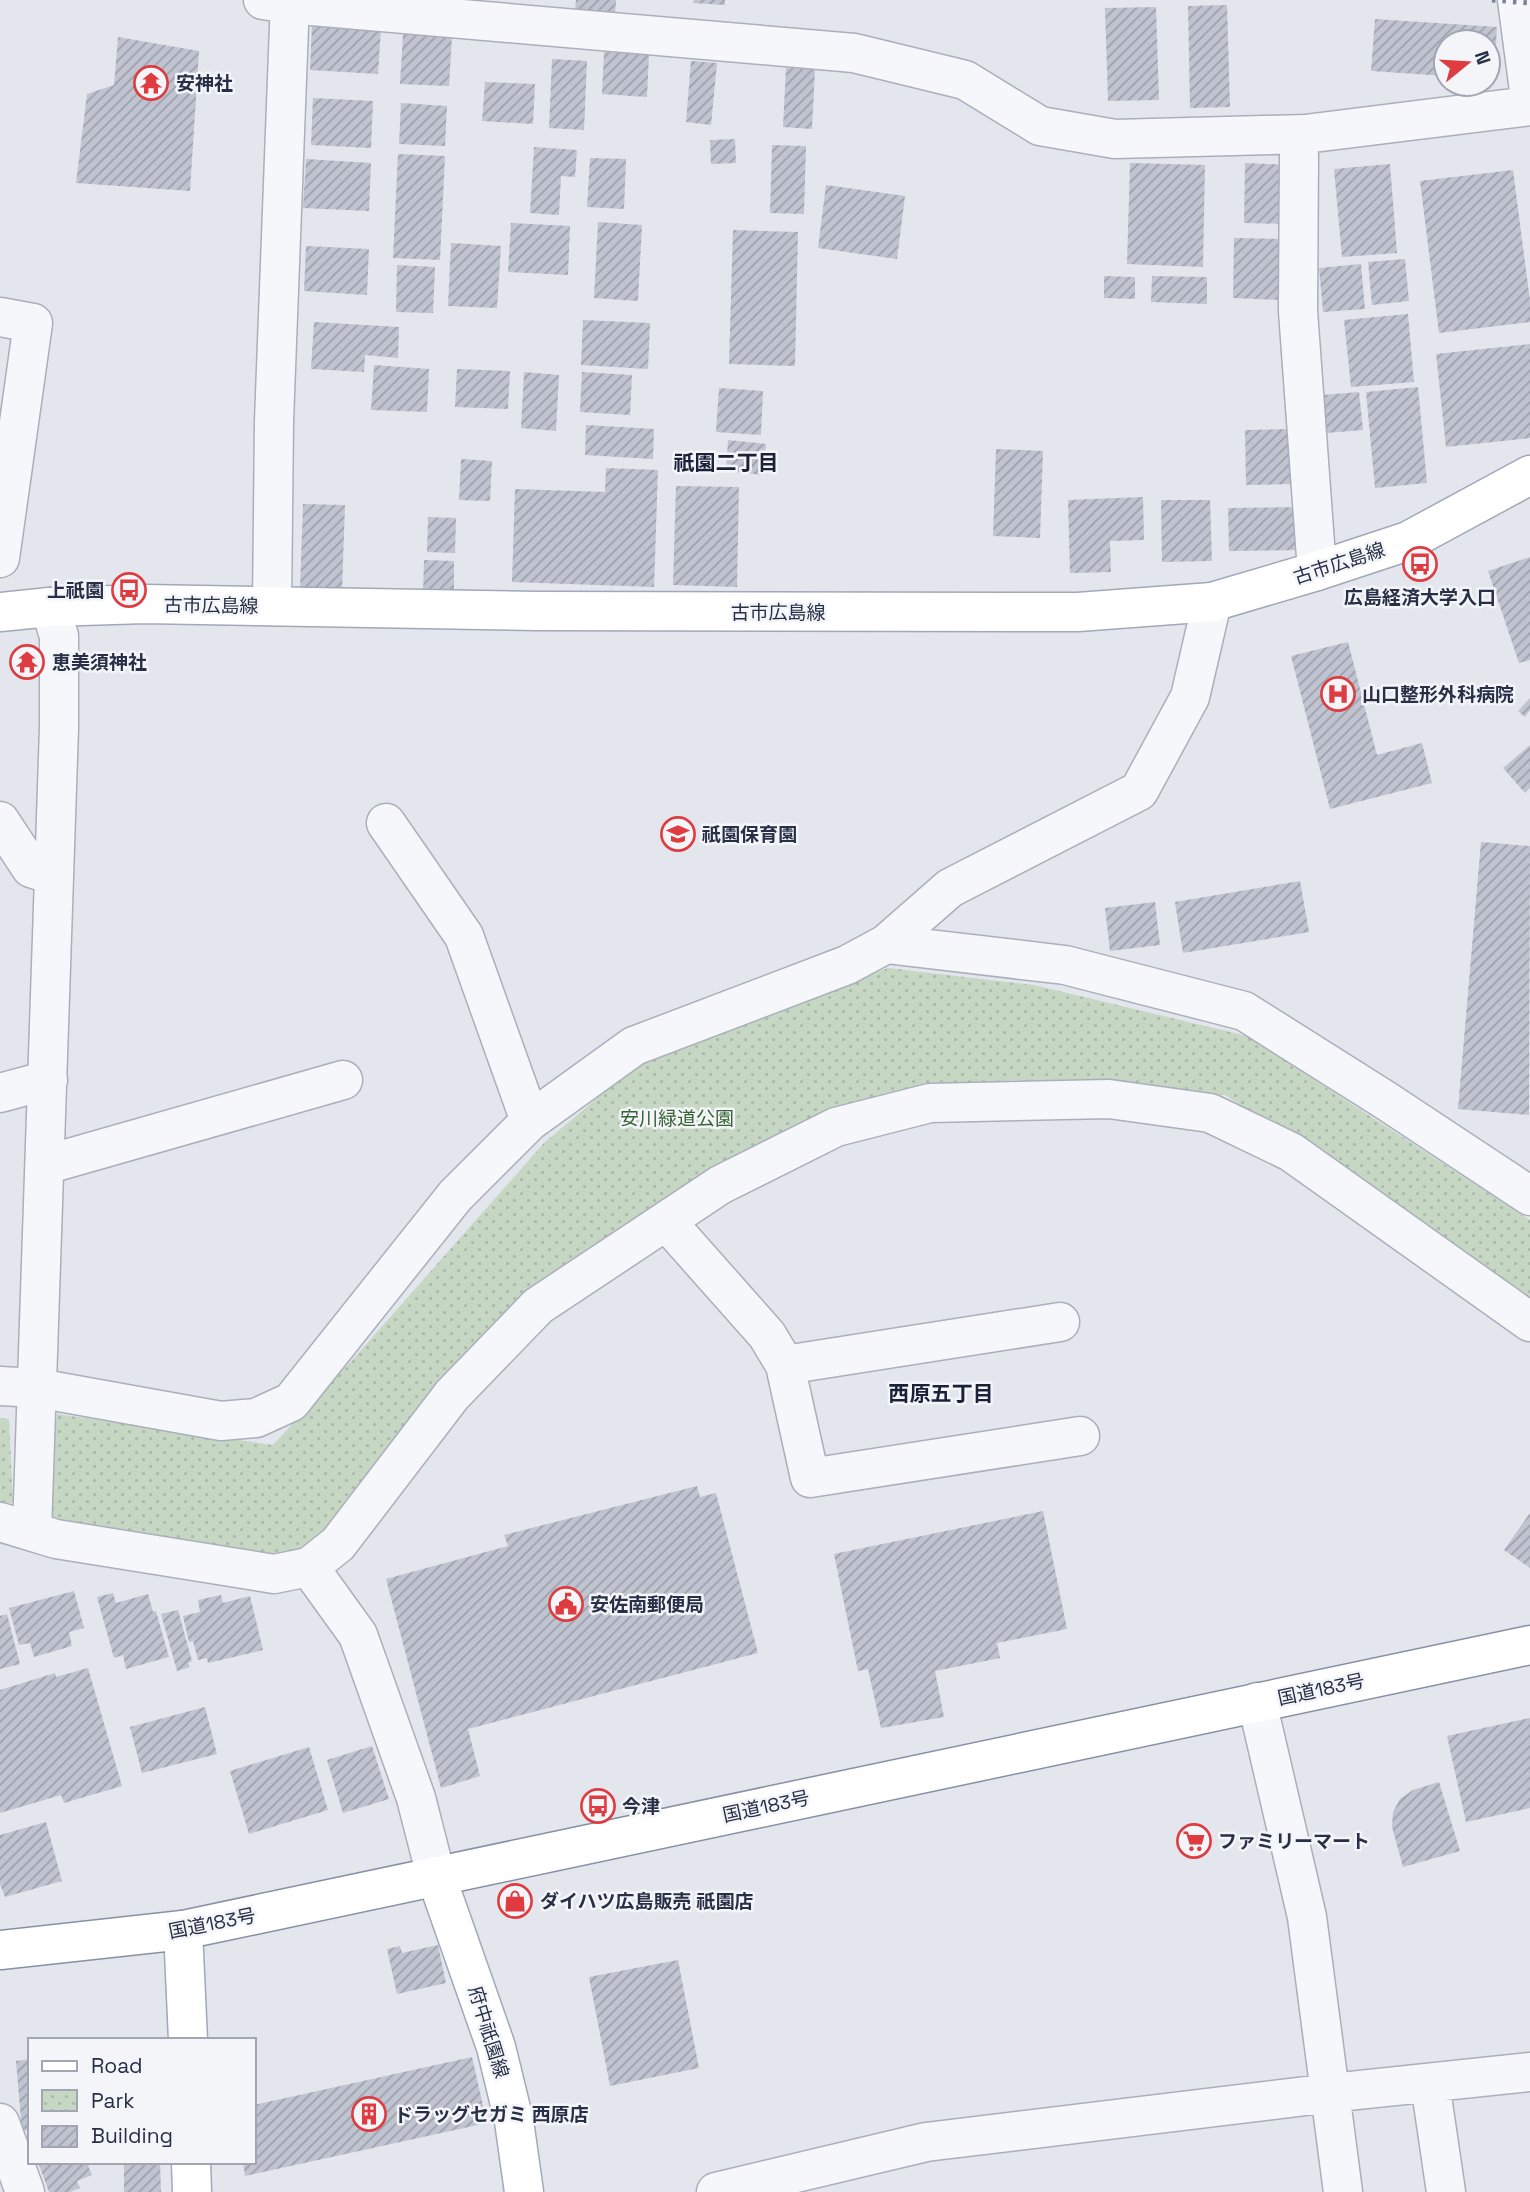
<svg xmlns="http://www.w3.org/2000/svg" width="1530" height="2192" font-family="'Space Grotesk','Noto Sans JP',sans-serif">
	<defs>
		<pattern id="park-dots" width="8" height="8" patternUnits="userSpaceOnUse" patternTransform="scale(1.75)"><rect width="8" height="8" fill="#c6d7c3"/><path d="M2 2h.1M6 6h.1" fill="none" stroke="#aab9a9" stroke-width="1.8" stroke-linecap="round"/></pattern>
		<pattern id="building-hatch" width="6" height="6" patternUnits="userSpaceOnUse" patternTransform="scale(1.75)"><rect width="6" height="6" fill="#bfc4d0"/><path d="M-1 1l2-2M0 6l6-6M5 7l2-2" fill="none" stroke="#9ba0ab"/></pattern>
	</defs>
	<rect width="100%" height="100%" fill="#e3e6ed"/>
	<!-- park -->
	<path fill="url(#park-dots)" d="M888 968 1034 985 1247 1036 1530 1220V1298L1225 1095 1012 1080 841 1110 593 1251 317 1548 256 1557 46 1520 57 1414 273 1445 355 1357 544 1143 640 1062Z
		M0 1418 9 1419 13 1503 0 1504Z"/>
	<!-- building -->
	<path fill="url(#building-hatch)" d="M576 0H616L615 15 575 11Z
		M694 0H725V5L693 3Z
		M1227 5 1230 107 1190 108 1188 6Z
		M1156 7 1159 100 1108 101 1105 8Z
		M1375 19 1497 27 1494 79H1488V42H1446V76L1371 71Z
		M312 24 381 28 378 74 310 70Z
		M403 34 452 36 449 86 400 84Z
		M118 37 199 51 190 191 76 183 87 94 114 85Z
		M604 52 649 54 647 97 602 94Z
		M552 59 587 61 584 130 549 128Z
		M691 61 717 63 711 125 686 122Z
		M786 68 815 69 812 129 783 127Z
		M485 82 535 84 533 124 482 121Z
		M313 98 373 101 371 148 311 145Z
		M401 103 447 106 445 146 399 144Z
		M735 139 736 163 711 164 710 140Z
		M772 145 806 146 804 214 770 213Z
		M534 147 577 150 575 177 561 176 559 215 530 213Z
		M398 154 445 156 440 260 393 258Z
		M590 158 626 159 624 209 587 207Z
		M306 159 371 163 369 211 303 208Z
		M1130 163 1205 165 1203 267 1127 264Z
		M1245 163 1290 165 1288 224 1244 223Z
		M1390 164 1397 253 1342 257 1334 169Z
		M1513 170 1530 301V322L1439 333 1420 181Z
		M826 185 905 196 897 259 818 248Z
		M598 222 642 225 638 301 594 298Z
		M511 223 570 226 568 275 508 272Z
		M733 230 798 232 795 366 729 364Z
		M1234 238 1282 239 1281 300 1233 298Z
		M451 243 501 246 497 308 448 306Z
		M306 246 369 249 367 295 304 291Z
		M1405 259 1409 301 1372 305 1368 262Z
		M1361 264 1365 309 1323 312 1319 268Z
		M397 265 435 267 433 313 396 312Z
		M1104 276 1135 277V299L1104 298Z
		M1152 276 1207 277V304L1151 302Z
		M1408 314 1414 382 1351 387 1344 320Z
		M583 320 650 323 648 369 581 365Z
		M314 322 399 327 398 358 365 355 364 372 311 369Z
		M1530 344V438L1446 447 1436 354Z
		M374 365 429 369 427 412 371 410Z
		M457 369 510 371 508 409 455 407Z
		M524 372 559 375 556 431 521 428Z
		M582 372 632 375 630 415 580 412Z
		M1418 387 1427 483 1375 488 1366 392Z
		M719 388 763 391 761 435 716 432Z
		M1359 392 1363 430 1326 433 1323 395Z
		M586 425 654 429 653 459 585 455Z
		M1292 429 1294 484 1246 485 1245 430Z
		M728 440 766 444 763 475 726 471Z
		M996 449 1043 451 1040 538 993 536Z
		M461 459 492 461 490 501 459 500Z
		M606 468 658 470 654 587 512 582 515 489 605 492Z
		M676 486 739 487 737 587 673 585Z
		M1143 497 1144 540 1110 541 1111 572 1070 573 1068 500Z
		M1161 500H1210L1212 561 1162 562Z
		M303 504 345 505 342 592 300 590Z
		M1302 507V550L1229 551 1228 508Z
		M428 517 456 518 455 553 427 552Z
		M1530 557V660L1519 663 1488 571Z
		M424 560 454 561V594H423Z
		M1348 642 1377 755 1422 743 1432 783 1330 809 1291 656Z
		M18 651 41 657 38 673 13 667Z
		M1530 698V710L1525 717 1518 711Z
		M1530 745V788L1525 793 1503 768Z
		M1481 842 1530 846 1529 1115 1458 1109Z
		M1300 881 1309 932 1183 953 1175 902Z
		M1155 902 1160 945 1110 951 1105 908Z
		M697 1486 700 1497 716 1493 758 1653 468 1729 480 1776 441 1788 386 1579 508 1546 504 1535Z
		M1043 1511 1067 1629 997 1643 1000 1658 935 1671 944 1717 881 1728 868 1669 858 1671 834 1554Z
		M1530 1513V1568L1504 1550Z
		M74 1591 84 1628 69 1632 72 1646 34 1657 30 1643 19 1645 9 1608Z
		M113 1593 116 1603 148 1594 153 1612 156 1611 169 1657 126 1669 123 1655 114 1658 97 1597Z
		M221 1595 223 1603 250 1596 263 1650 208 1663 207 1658 198 1660 193 1641 189 1642 183 1616 200 1612 198 1600Z
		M178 1610 192 1661 188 1663 190 1667 177 1671 161 1614Z
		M7 1614 20 1664 0 1669V1616Z
		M88 1668 122 1786 64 1803 61 1795 0 1813V1690L55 1673 56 1677Z
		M205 1707 217 1754 142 1773 130 1727Z
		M1530 1718V1808L1466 1822 1447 1736Z
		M372 1746 389 1799 343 1813 327 1760Z
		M309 1747 328 1810 249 1834 230 1771Z
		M1439 1782 1460 1851 1403 1867 1392 1827 1393 1812 1400 1799 1413 1790Z
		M46 1822 62 1881 5 1897 0 1884V1835Z
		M438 1945 446 1983 397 1994 387 1949 400 1946 402 1953Z
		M678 1960 699 2068 610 2086 589 1977Z
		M472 2057 487 2123 245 2176 243 2162H254V2105Z
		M30 2059V2130L22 2131 16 2061Z
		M38 2162H97L88 2166 92 2175 77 2181 80 2188 70 2192H49Z
		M124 2162H160L161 2192H124Z"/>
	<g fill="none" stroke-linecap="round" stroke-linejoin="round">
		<!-- minor casing -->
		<g stroke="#abafbb" stroke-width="41">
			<path id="minor" d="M263 0 289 4 854 53 965 80 1040 126 1115 139 1305 134 1530 106
				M1517 0 1530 98
				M1299 155 1298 311 1317 571
				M0 317 33 323 0 558
				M272 606 274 421 290 0
				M0 821 31 868 52 875
				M386 823 464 936 530 1121
				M886 944 950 888 1139 791 1190 697 1212 602
				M0 1093 48 1080
				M45 1165 343 1080
				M666 1221 767 1335 785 1365 1060 1322
				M785 1365 810 1478 1080 1436
				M0 1386 37 1388 221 1421 256 1418 291 1402 455 1196 530 1121 634 1046 847 965 886 944 1065 965 1244 1011 1385 1100 1530 1196
				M0 1522 56 1539 274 1574 309 1567 338 1544 452 1395 538 1306 720 1185 836 1127 930 1103 1109 1099 1210 1113 1291 1152 1530 1322
				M32 1531 59 728V636L50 607
				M309 1567 358 1635 416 1798 436 1876
				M1257 1702 1307 1917 1343 2192
				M1430 2083 1446 2192
				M0 2123 25 2192
				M716 2192 926 2142 1330 2093 1530 2072"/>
		</g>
		<!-- major casing -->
		<g stroke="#a1a8ba" stroke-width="41">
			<path id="major" d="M0 612 50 607 145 604 537 611 1078 612 1212 602 1317 571 1408 541 1530 475
				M436 1876 496 2047 514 2121 524 2192
				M183 1930 188 2040
				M191 2162 192 2192"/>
		</g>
		<!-- highway casing -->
		<g stroke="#8890a5" stroke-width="41">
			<path id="highway" d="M0 1950 183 1930 1530 1645"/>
		</g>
		<!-- minor -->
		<use href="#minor" stroke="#f6f7fa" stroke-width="38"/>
		<!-- major -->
		<use href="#major" stroke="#fff" stroke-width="38"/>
		<!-- highway -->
		<use href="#highway" stroke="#fff" stroke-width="38"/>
		<!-- rail -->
		<path stroke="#7a8298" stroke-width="5" stroke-dasharray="3.5 7" stroke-linecap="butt" d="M1492 0 1530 3"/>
	</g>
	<!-- icons -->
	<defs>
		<g id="temple-ring" transform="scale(1.75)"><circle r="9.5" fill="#f3f5f9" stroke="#de3c41" stroke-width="1.5"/><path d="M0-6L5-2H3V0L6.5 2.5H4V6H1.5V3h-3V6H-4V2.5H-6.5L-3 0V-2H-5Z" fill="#de3c41"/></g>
		<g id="bus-ring" transform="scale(1.75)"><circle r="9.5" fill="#f3f5f9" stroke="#de3c41" stroke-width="1.5"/><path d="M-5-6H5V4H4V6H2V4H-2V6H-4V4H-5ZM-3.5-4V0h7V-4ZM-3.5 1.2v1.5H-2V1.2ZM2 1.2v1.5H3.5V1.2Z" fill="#de3c41"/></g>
		<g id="hospital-ring" transform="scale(1.75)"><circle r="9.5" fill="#f3f5f9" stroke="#de3c41" stroke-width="1.5"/><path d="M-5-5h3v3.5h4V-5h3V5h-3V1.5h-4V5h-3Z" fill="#de3c41"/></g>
		<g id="school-ring" transform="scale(1.75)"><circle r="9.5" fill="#f3f5f9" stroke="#de3c41" stroke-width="1.5"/><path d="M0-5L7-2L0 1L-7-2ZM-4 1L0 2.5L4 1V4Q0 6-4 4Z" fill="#de3c41"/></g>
		<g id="civic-ring" transform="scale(1.75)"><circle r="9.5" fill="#f3f5f9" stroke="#de3c41" stroke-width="1.5"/><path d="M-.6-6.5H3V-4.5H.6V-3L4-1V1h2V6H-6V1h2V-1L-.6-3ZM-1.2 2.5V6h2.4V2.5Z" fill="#de3c41"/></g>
		<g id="supermarket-ring" transform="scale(1.75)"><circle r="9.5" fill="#f3f5f9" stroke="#de3c41" stroke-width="1.5"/><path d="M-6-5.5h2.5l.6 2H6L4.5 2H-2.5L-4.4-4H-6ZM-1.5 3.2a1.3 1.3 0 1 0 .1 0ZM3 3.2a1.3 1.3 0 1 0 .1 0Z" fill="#de3c41"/></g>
		<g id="shop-ring" transform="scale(1.75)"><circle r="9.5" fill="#f3f5f9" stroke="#de3c41" stroke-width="1.5"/><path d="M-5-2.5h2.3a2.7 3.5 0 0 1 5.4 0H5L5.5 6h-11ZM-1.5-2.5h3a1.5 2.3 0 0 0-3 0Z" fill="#de3c41"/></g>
		<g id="building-ring" transform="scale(1.75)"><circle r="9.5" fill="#f3f5f9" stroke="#de3c41" stroke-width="1.5"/><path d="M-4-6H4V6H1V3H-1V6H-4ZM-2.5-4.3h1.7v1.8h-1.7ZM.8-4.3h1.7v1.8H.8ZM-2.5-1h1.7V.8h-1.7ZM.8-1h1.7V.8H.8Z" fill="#de3c41"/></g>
	</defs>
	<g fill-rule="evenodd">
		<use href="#temple-ring" x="151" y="83"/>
		<use href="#bus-ring" x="1420" y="564"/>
		<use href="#bus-ring" x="129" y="590"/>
		<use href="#temple-ring" x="27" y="662"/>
		<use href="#hospital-ring" x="1338" y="694"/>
		<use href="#school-ring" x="678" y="834"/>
		<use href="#civic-ring" x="566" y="1604"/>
		<use href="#bus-ring" x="598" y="1806"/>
		<use href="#supermarket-ring" x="1194" y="1841"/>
		<use href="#shop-ring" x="515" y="1901"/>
		<use href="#building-ring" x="369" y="2114"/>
	</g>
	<g text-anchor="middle" stroke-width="5" stroke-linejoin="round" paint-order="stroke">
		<!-- poi labels -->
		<g font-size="19" font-weight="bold" fill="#283047" stroke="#f3f5f9" text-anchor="start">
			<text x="176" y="90">安神社</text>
			<text x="104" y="597" text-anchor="end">上祇園</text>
			<text x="1420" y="604" text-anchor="middle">広島経済大学入口</text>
			<text x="52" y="669">恵美須神社</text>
			<text x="1362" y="701">山口整形外科病院</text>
			<text x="702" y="841">祇園保育園</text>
			<text x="590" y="1611">安佐南郵便局</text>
			<text x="622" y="1813">今津</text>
			<text x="1218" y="1848">ファミリーマート</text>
			<text x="540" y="1908">ダイハツ広島販売 祇園店</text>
			<text x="394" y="2121">ドラッグセガミ 西原店</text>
		</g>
		<!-- street labels -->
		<g font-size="19" fill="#283047" stroke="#f3f5f9">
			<text transform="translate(1339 563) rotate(-18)" y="7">古市広島線</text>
			<text transform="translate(211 605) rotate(1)" y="7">古市広島線</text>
			<text x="778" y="619">古市広島線</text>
			<text transform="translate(1321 1689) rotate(-12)" y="7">国道183号</text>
			<text transform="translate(766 1806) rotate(-12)" y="7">国道183号</text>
			<text transform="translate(212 1923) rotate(-11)" y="7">国道183号</text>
			<text transform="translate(489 2032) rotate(73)" y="7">府中祇園線</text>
		</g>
		<!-- park labels -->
		<g font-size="19" fill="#376434" stroke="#f3f5f9">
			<text x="677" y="1125">安川緑道公園</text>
		</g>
		<!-- neighbourhood labels -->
		<g font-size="21" font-weight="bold" fill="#1a2138" stroke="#f3f5f9">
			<text x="726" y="470">祇園二丁目</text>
			<text x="941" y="1401">西原五丁目</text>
		</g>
	</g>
	<!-- legend -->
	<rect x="28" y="2038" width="228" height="126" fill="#f3f5f9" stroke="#a2a6b2" stroke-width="2"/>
	<rect x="42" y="2061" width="35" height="10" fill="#ffffff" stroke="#a2a6b2" stroke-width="2"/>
	<text x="91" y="2073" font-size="21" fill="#283047">Road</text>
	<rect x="42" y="2090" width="35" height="21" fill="url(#park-dots)" stroke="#a2a6b2" stroke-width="2"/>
	<text x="91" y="2108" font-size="21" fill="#283047">Park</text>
	<rect x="42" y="2126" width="35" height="21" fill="url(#building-hatch)" stroke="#a2a6b2" stroke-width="2"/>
	<text x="91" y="2143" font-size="21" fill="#283047">Building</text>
	<!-- north arrow -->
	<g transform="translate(1467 63) rotate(72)"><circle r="33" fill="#f3f5f9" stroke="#a2a6b2" stroke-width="2"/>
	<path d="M0-5L12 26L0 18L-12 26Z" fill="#de3c41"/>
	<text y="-10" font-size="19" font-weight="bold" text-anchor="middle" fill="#283047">N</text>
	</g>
</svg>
